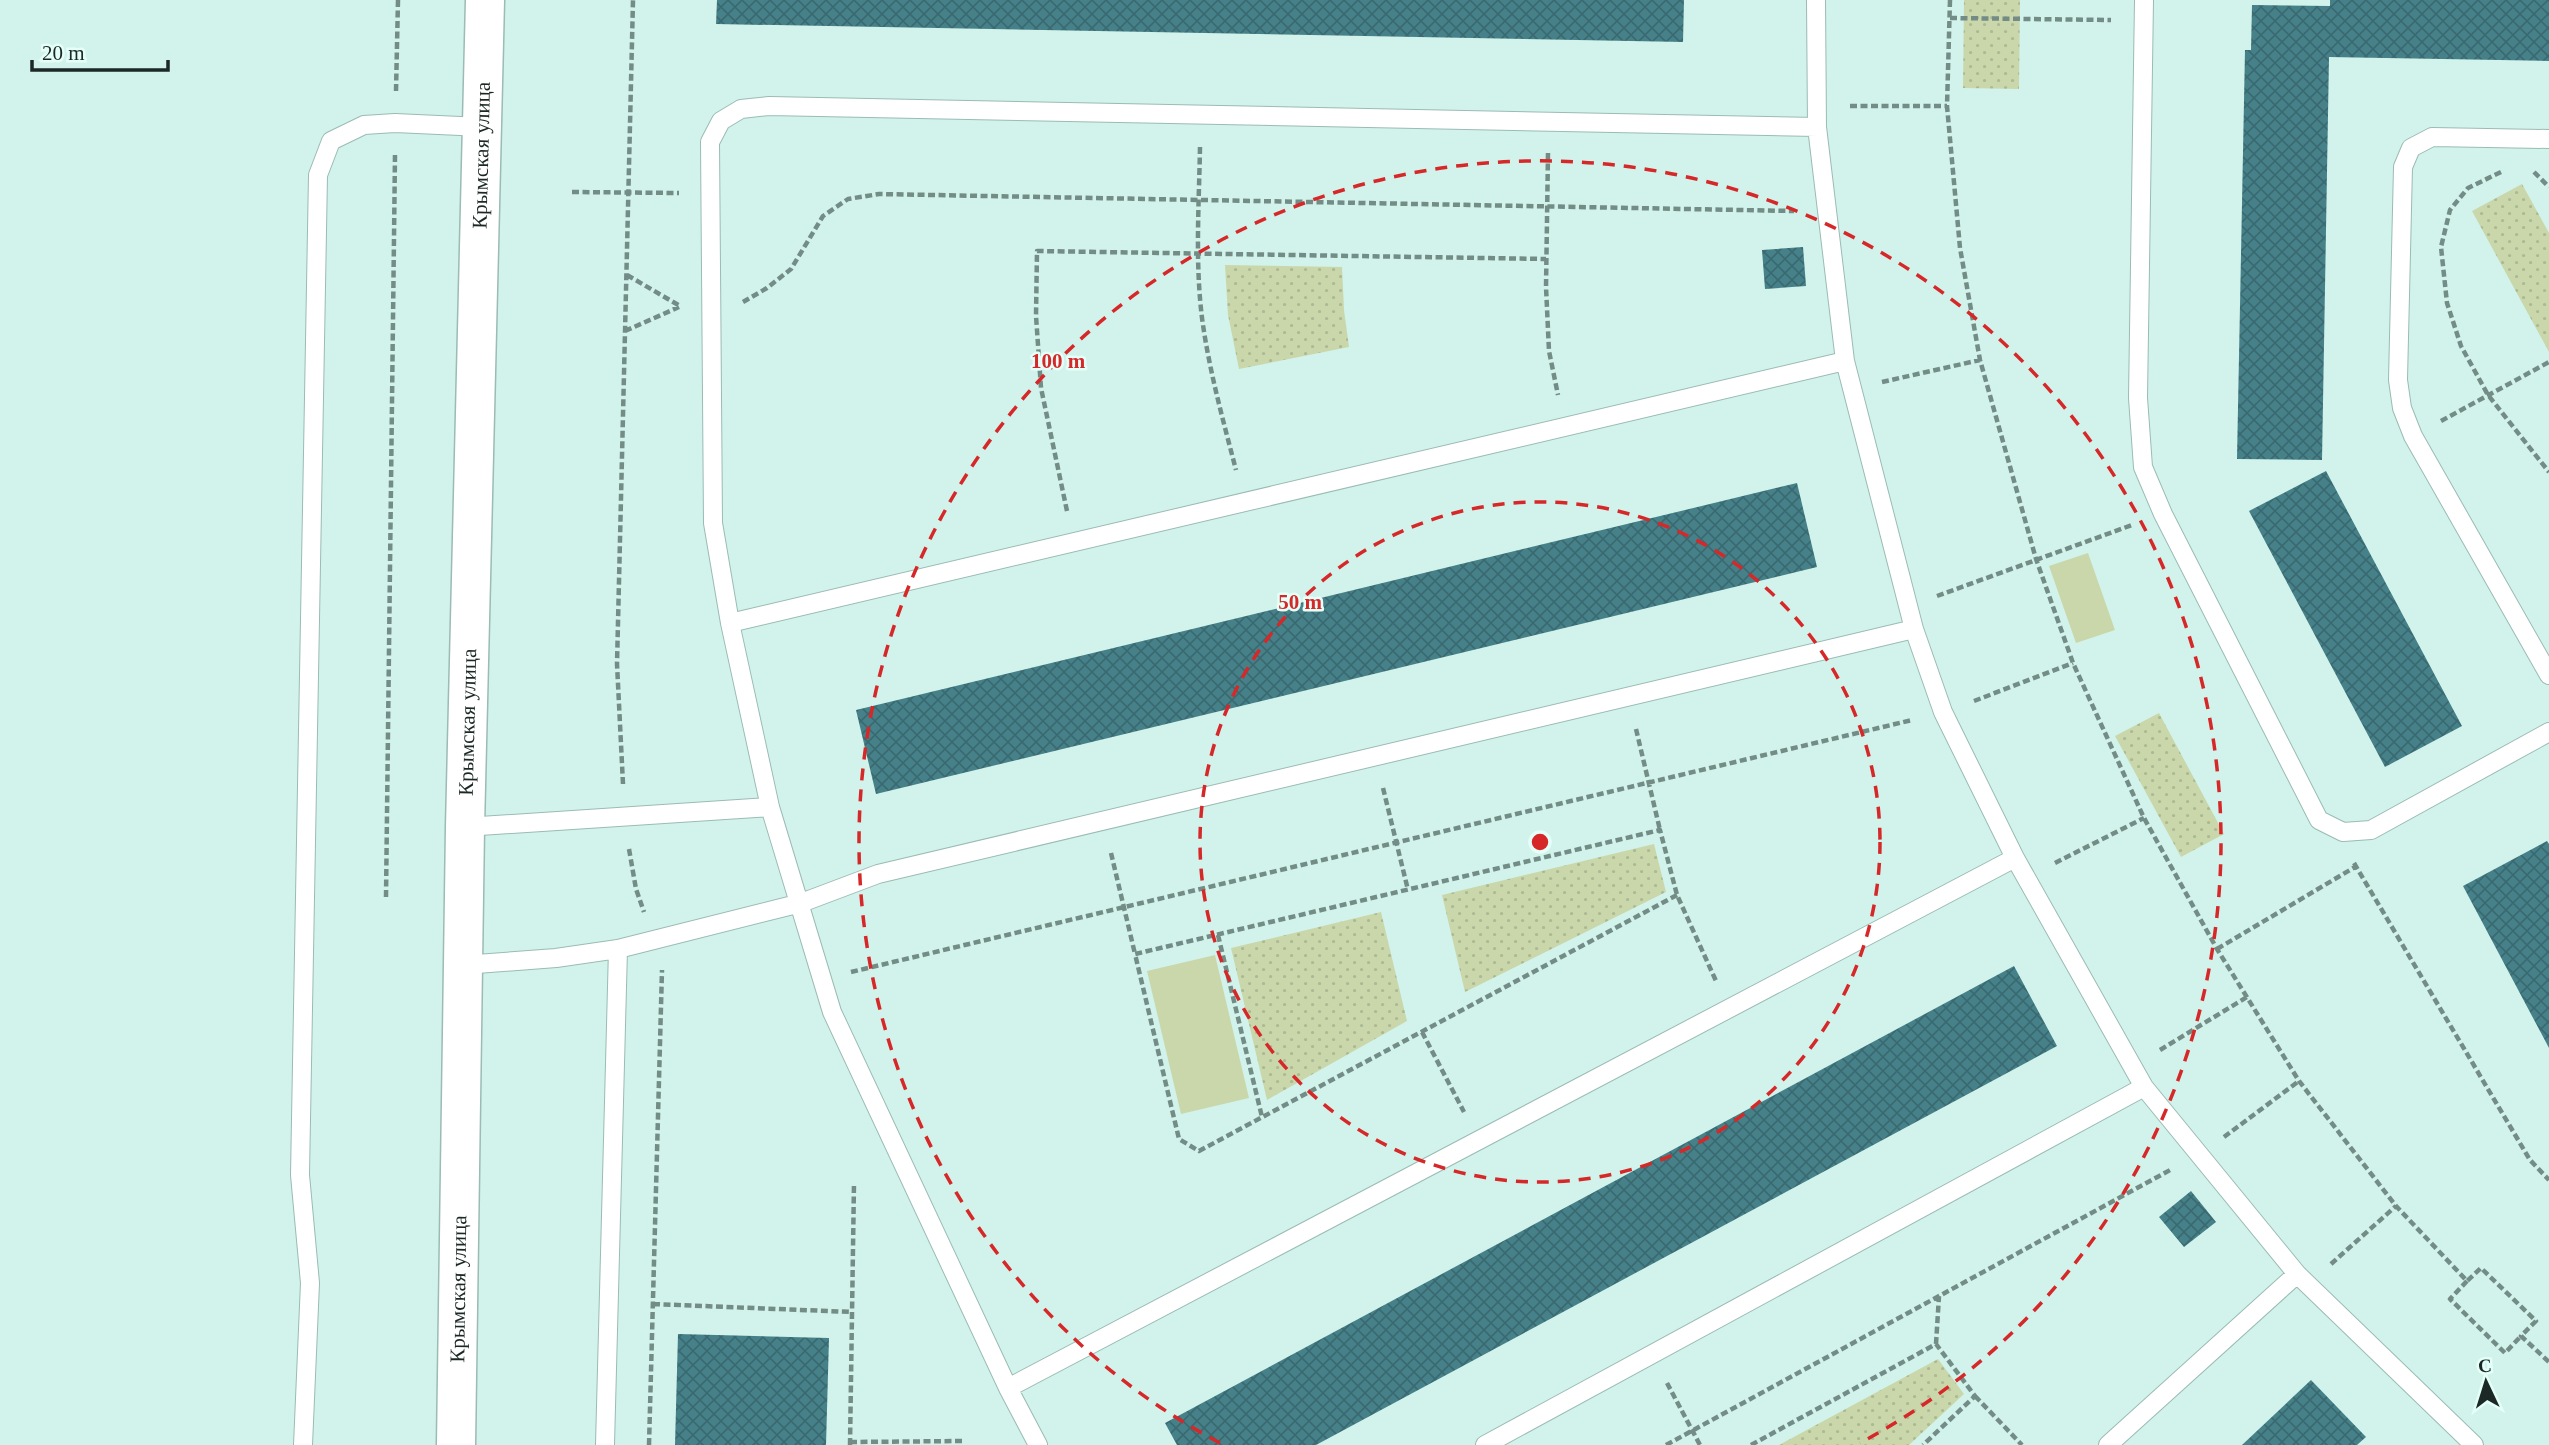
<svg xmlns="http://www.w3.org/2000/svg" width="2549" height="1445" font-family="Georgia,serif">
	<defs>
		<pattern id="park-dots" width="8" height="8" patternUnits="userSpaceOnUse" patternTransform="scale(1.75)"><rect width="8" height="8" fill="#cad7ab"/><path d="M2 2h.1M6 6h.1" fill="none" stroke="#adb993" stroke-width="1.8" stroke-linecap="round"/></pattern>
		<pattern id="building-cross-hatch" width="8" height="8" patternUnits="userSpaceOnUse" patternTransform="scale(1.75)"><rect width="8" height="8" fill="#46818a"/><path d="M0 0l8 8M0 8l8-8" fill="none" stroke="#3a6a71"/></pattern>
	</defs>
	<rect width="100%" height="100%" fill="#d1f3eb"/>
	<!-- grass -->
	<path fill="#cad7ab" d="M2088 553 2115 630 2076 643 2049 566Z
		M1215 955 1249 1098 1181 1114 1147 971Z"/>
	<!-- park -->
	<path fill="url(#park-dots)" d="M1964 0H2020L2019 89 1963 88Z
		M2522 184 2549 233V352L2472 211Z
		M1225 265 1342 267 1344 310 1349 347 1239 369 1228 315Z
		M2159 713 2224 834 2181 857 2115 736Z
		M1654 844 1666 892 1465 992 1442 895Z
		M1381 912 1407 1021 1267 1100 1231 948Z
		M1938 1359 1964 1394 1909 1445H1779Z"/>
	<!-- building -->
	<path fill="url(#building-cross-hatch)" d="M717 0H1684L1683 42 716 24Z
		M2330 0H2549V61L2329 57 2322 460 2237 459 2245 50H2251L2252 5 2330 6Z
		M1803 247 1806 286 1765 289 1762 250Z
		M2326 471 2462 726 2385 767 2249 511Z
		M1797 483 1817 567 876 794 856 710Z
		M2547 841 2549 844V1048L2463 886Z
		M2014 966 2057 1046 1316 1445H1177L1165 1423Z
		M2191 1191 2216 1222 2184 1247 2159 1217Z
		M678 1334 829 1338 826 1445H675Z
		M2311 1380 2366 1437 2357 1445H2242Z"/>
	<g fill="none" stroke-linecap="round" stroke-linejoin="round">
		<!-- service casing -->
		<g stroke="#9bbbb4" stroke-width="20">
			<path id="service" d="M1816 0 1817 127 1845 361 1914 629 1943 712 2015 858 2144 1087 2297 1274 2474 1445
				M2144 0 2138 398 2143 467 2163 514 2319 820 2343 832 2371 830 2549 732
				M2549 139 2432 137 2411 148 2403 167 2398 380 2402 408 2413 436 2549 675
				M730 623 1845 361
				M770 807 730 623 713 523 710 142 721 121 741 109 769 106 1817 127
				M465 827 770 807 832 1012 1008 1388 1038 1445
				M463 965 556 958 618 949 801 903 878 874 1914 629
				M1008 1388 2015 858
				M303 1445 310 1283 300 1175 318 175 331 141 364 125 395 123 482 127
				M605 1445 618 949
				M1485 1445 2144 1087
				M2108 1445 2297 1274"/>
		</g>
		<!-- tertiary casing -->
		<g stroke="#9bbbb4" stroke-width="41">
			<g id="tertiary">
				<path id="s1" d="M456 1445 465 827 485 0"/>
			</g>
		</g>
		<!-- path -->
		<path stroke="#748c86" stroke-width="4.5" stroke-dasharray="7 3.5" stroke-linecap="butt" d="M1950 0 1947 106 1960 248 1980 360 2036 559 2073 663 2144 818 2217 949 2299 1081 2396 1206 2467 1281 2481 1268 2536 1321 2521 1336 2549 1362
			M1950 18 2111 20
			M396 91 398 0
			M1850 106H1947
			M1200 147C1199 204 1195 262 1202 318 1209 370 1223 420 1236 470
			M1548 153 1546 287 1549 351 1558 395
			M2501 172 2468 188 2450 210 2441 247 2447 303 2461 346 2488 395 2549 472
			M2534 172 2549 187
			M572 192 679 193
			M627 275 680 306
			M743 302 767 288 791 269 823 216 848 199 879 194 1794 211
			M625 331 679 307
			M1882 382 1980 360
			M2441 421 2549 362
			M1067 511 1041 388 1036 316 1037 251 1546 259
			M1937 596 2132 525
			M1974 701 2073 663
			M1636 729 1660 830
			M623 784 617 664 633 0
			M1383 788 1408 890
			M629 849 636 889 644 912
			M1111 853 1135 954
			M2055 863 2144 818
			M2354 863 2530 1160 2549 1180
			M1677 895 1199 1151 1179 1139 1135 954 1660 830 1677 895 1716 981
			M386 897 395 155
			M1218 935 1262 1117
			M2217 949 2355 867
			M851 972 1912 720
			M1422 1032 1464 1112
			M2160 1050 2247 997
			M2224 1137 2299 1081
			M2331 1264 2396 1206
			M2467 1281 2450 1299 2505 1353 2521 1336
			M653 1304 852 1312
			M1936 1344 1939 1296
			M1667 1383 1700 1445
			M1975 1396 2022 1445
			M850 1442 963 1441
			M649 1445 662 970
			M850 1445 854 1183
			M1666 1445 2172 1169
			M1751 1445 1936 1344 1975 1396 1923 1445"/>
		<!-- service -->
		<use href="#service" stroke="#fff" stroke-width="18"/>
		<!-- tertiary -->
		<use href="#tertiary" stroke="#fff" stroke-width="38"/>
	</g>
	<!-- distance rings -->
	<g fill="none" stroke="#d62828" stroke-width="3.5" stroke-dasharray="12 9">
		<circle cx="1540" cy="842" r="340"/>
		<path d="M1220 1443A681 681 0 1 1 1860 1443"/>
	</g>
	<g text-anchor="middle" stroke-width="5" stroke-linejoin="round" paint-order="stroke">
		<!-- street labels -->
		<g font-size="21" fill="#1b2825" stroke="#e4fff8">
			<text dy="7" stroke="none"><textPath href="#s1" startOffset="1290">Крымская улица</textPath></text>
			<text dy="7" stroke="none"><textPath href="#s1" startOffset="723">Крымская улица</textPath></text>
			<text dy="7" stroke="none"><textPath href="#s1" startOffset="156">Крымская улица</textPath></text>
		</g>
	</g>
	<circle cx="1540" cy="842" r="10" fill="#d62828" stroke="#e4fff8" stroke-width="3.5"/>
	<g font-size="21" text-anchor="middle" font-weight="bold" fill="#d62828" stroke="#e4fff8" stroke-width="5" stroke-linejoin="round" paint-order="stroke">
		<text x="1058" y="368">100 m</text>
		<text x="1300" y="609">50 m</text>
	</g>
	<!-- north arrow -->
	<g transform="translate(2486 1382) rotate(356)" stroke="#e4fff8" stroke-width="5" paint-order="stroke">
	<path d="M0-5L12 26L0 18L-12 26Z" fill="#1b2825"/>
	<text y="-10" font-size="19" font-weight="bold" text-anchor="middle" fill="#1b2825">С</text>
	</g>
	<!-- scale -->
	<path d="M32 60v10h136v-10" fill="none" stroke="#1b2825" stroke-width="3.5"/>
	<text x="42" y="60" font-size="21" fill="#1b2825" stroke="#e4fff8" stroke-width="5" paint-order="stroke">20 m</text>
</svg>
